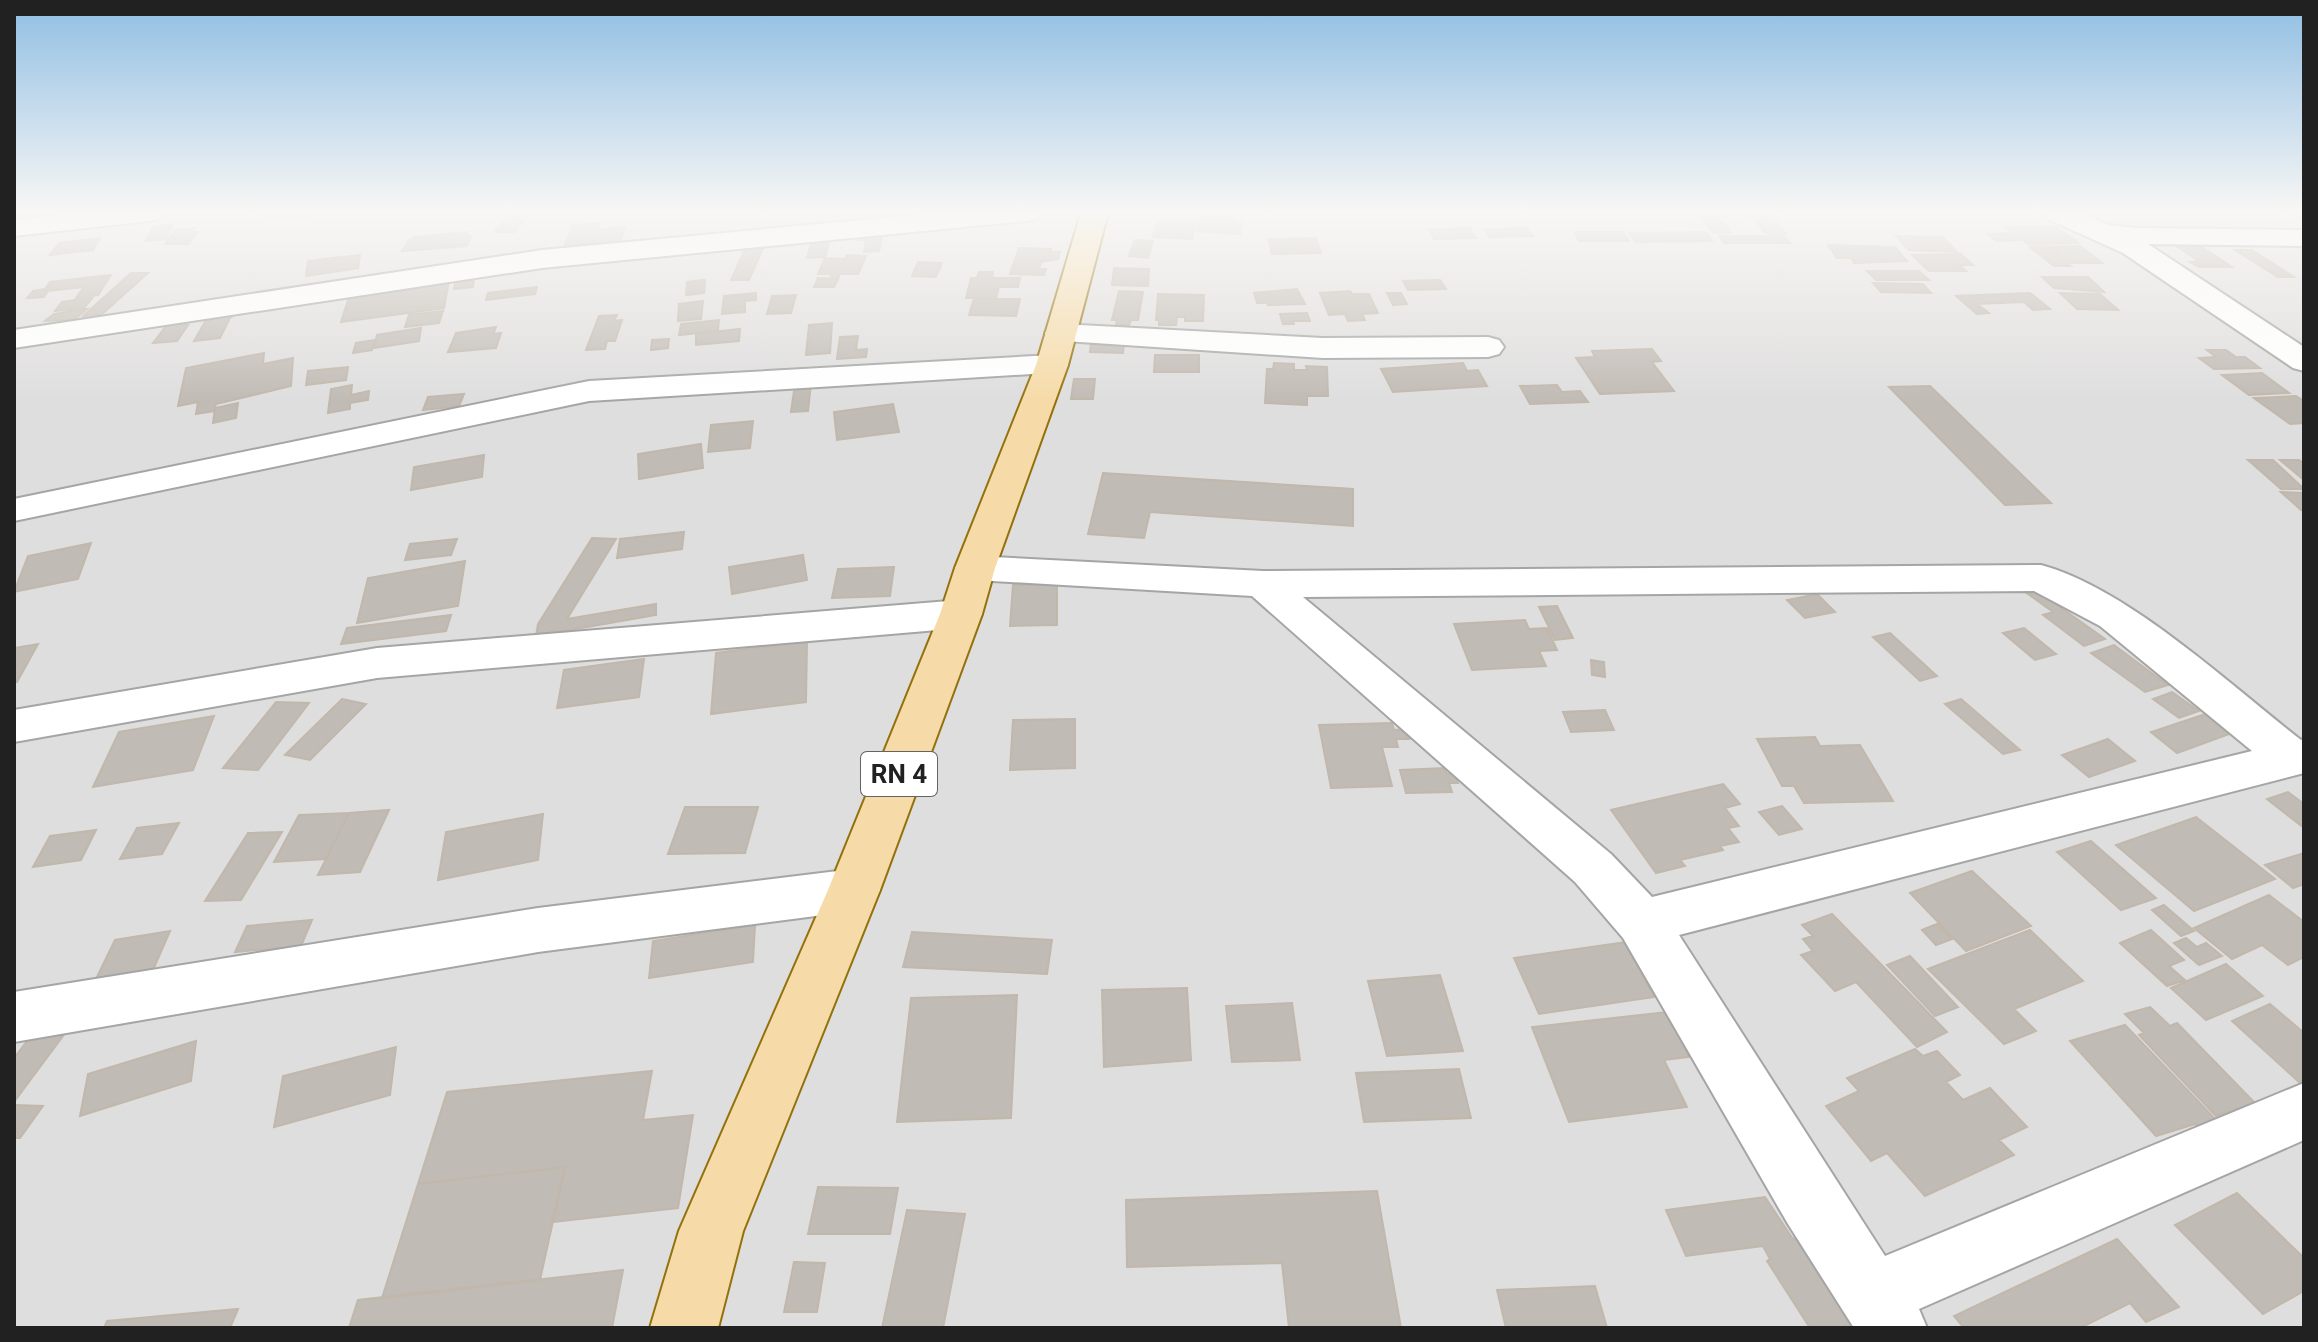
<svg xmlns="http://www.w3.org/2000/svg" width="2318" height="1342" font-family="Roboto,sans-serif">
	<rect width="100%" height="100%" fill="#f0eee8"/>
	<!-- residential -->
	<path fill="#dfdede" d="M14 213H2304V1328H14Z"/>
	<!-- building -->
	<path fill="#c1bbb5" stroke="#c1b7ab" stroke-width="2" d="M274 213H307L305 217 271 220Z
		M1201 213 1235 215 1234 222 1242 223 1240 234 1197 231Z
		M1698 213H1724L1727 217H1719L1731 233H1713Z
		M1743 213H1769L1786 234 1765 233 1752 217Z
		M508 215H528L515 232H495Z
		M1158 219 1196 221 1192 239 1153 237Z
		M600 223 597 229 625 227 619 245 563 249 573 225Z
		M173 224 166 239 146 241 153 227Z
		M2055 226 2079 243 2028 244 2006 227Z
		M194 228 190 232H197L188 244H165L175 230Z
		M1470 228 1476 238 1434 239 1429 229Z
		M1527 228 1533 236 1489 237 1484 229Z
		M884 230 879 251 864 252 866 240H858L860 231Z
		M468 232 467 236H471L467 246 402 251 408 241 414 237Z
		M1575 232H1623L1629 241H1579Z
		M1706 232 1712 241 1636 242 1630 233Z
		M2011 233 2019 240 1996 241 1988 234Z
		M813 236 830 240 825 257 807 258Z
		M1719 236H1784L1790 243H1724Z
		M1896 236 1943 237 1957 252 1909 250Z
		M100 238 93 250 50 255 59 243Z
		M1316 238 1321 253 1272 254 1268 239Z
		M1135 240 1153 241 1148 258 1129 256Z
		M1828 245 1895 247 1907 261 1854 263 1851 258H1837Z
		M2045 246 2071 266H2054L2030 247Z
		M2080 246 2102 263H2071L2049 247Z
		M2178 247H2202L2232 267H2199L2190 262 2199 261Z
		M763 248 749 280H731L745 249Z
		M1019 248 1051 249V252H1060L1058 259 1041 262 1039 269H1046L1044 275 1010 274Z
		M2235 250H2252L2294 277H2278Z
		M1961 254 1973 265H1959L1966 271H1929L1912 255Z
		M360 255 358 268 306 276 308 261Z
		M847 255 866 256 858 274H840L838 278H830L832 274H818L825 258 845 259Z
		M918 262 942 263 936 277 912 276Z
		M1114 268 1149 269 1148 286 1112 285Z
		M1867 271H1919L1929 280H1876Z
		M979 272H993L992 278H1020L1018 287H999L996 298H966L971 278H977Z
		M131 273H148L101 315 83 316Z
		M111 275 98 295 76 298 84 287 48 291 44 297 27 298 33 291 45 289 50 282Z
		M2042 277H2088L2104 292 2054 288Z
		M474 278 473 287 454 289 456 280Z
		M818 278 838 279 834 287H814Z
		M705 280 704 293 686 295 687 282Z
		M1440 280 1446 289 1408 290 1403 281Z
		M449 281 444 308 341 322 350 294Z
		M1873 283 1923 284 1931 293 1881 292Z
		M537 287 535 294 486 300 488 293Z
		M1297 289 1305 304 1268 305 1267 303H1257L1254 293Z
		M1119 291 1143 292 1138 320H1131L1129 325H1116L1117 320H1112Z
		M1350 291 1352 294H1369L1378 313 1362 314 1365 320 1348 321 1345 314 1329 315 1320 293Z
		M756 293V300L745 301V312L722 314 724 296Z
		M1387 293H1401L1407 304 1393 305Z
		M2030 293 2050 309 2033 310 2024 302 1977 304 1989 313 1977 314 1956 296Z
		M2060 293 2100 294 2118 310 2077 309Z
		M1158 294 1204 295 1203 321H1185V317H1177L1176 325H1159V320H1156Z
		M796 295 791 313 767 314 772 296Z
		M93 297 84 308 55 311 62 302Z
		M974 299H1020L1016 316 969 315Z
		M703 301 701 319 678 321 679 304Z
		M87 309 74 320 45 321 54 314Z
		M443 311 439 323 405 327 409 315Z
		M239 312 230 318 220 338 194 341 209 315Z
		M1307 313 1310 321H1293L1294 324H1283L1280 314Z
		M617 315 614 321 622 320 615 341H607L605 349 586 350 599 316Z
		M187 320 184 325H188L177 341 153 343 169 322Z
		M719 320 718 331 679 335 681 324Z
		M832 323 830 353 806 355 809 325Z
		M496 327 493 334 501 333 496 348 448 352 456 333Z
		M421 328 419 341 374 348 377 335Z
		M740 329 739 341 696 345V334Z
		M858 336 856 350 867 349 866 357 837 359 840 337Z
		M669 339 668 348 651 350 652 340Z
		M375 340 372 350 353 353 356 343Z
		M1091 343 1124 344 1123 353 1090 352Z
		M1652 349 1661 361 1652 362 1674 391 1600 394 1576 358 1595 357 1592 351Z
		M2207 350H2226L2236 357H2245L2260 368 2214 369 2199 358 2216 357Z
		M264 353 263 364 293 358 291 386 216 404 214 411 196 414 198 402 178 406 186 368Z
		M1155 355H1199V372H1154Z
		M1274 363 1294 364V370H1307L1306 366 1327 367 1328 396H1307V405L1265 403 1267 369H1273Z
		M1463 363 1467 371 1478 370 1487 386 1393 392 1381 369Z
		M348 367 346 380 306 385 308 371Z
		M2262 373 2289 393 2249 395 2222 375Z
		M1074 379H1095L1093 399H1071Z
		M811 383 808 411 791 412 795 384Z
		M352 385 351 395 369 391 368 400 350 403V409L328 413 331 389Z
		M1557 385 1562 392 1580 391 1588 402 1530 404 1520 386Z
		M1930 386 2051 503 2005 505 1889 387Z
		M464 394 459 406 423 410 428 397Z
		M2296 396 2304 401V423L2290 424 2254 398Z
		M238 403 236 418 213 423 215 408Z
		M893 404 899 432 837 440 834 412Z
		M753 421 750 448 708 452 711 425Z
		M701 444 703 468 639 479 638 454Z
		M484 455 482 477 411 490 414 467Z
		M2248 460H2273L2304 489H2281Z
		M2280 460H2299L2304 464V480Z
		M1103 473 1353 489V526L1150 512 1144 538 1088 534Z
		M2281 492 2304 493V510H2301Z
		M684 532 682 549 617 558 620 539Z
		M592 538 616 539 567 619 656 604V615L536 636 538 624Z
		M457 539 451 555 405 560 410 544Z
		M91 543 78 579 14 592 28 556Z
		M803 555 807 580 732 594 729 567Z
		M465 561 458 606 357 623 368 578Z
		M894 567 890 596 832 598 838 569Z
		M1057 584V625L1010 626 1013 585Z
		M2033 588 2105 639 2084 646 2043 615 2053 612 2024 591Z
		M1817 594 1835 612 1805 618 1787 600Z
		M1557 606 1573 638 1555 640 1539 607Z
		M451 615 446 631 341 644 347 628Z
		M1525 620 1529 629 1547 628 1557 650 1539 651 1546 666 1472 670 1454 624Z
		M2024 628 2056 654 2035 660 2003 633Z
		M1890 633 1937 676 1920 681 1873 637Z
		M807 641 806 702 711 714 716 653Z
		M38 644 17 682H14V648Z
		M2114 645 2168 685 2145 692 2091 653Z
		M644 659 639 697 557 708 564 670Z
		M1591 660 1604 662 1605 677 1592 675Z
		M2172 692 2199 711 2179 718 2153 699Z
		M342 699 366 704 310 760 285 755Z
		M1961 699 2020 750 2003 754 1945 704Z
		M276 702 309 703 258 770 223 768Z
		M1605 710 1614 730 1571 732 1563 712Z
		M2205 714 2232 733 2177 753 2151 732Z
		M214 716 193 770 93 787 119 732Z
		M1075 719V768L1010 770 1013 720Z
		M1392 723 1394 730 1406 729 1409 739H1396L1398 747H1382L1392 786 1331 788 1319 725Z
		M1815 737 1820 746 1860 745 1893 801 1804 803 1794 786H1782L1757 739Z
		M2108 739 2135 761 2089 777 2062 755Z
		M1445 768 1447 774 1455 773 1458 783H1449L1452 792 1406 793 1400 770Z
		M1723 784 1740 804 1725 808 1739 826 1728 828 1739 842 1720 846 1723 850 1680 860 1685 866 1656 873 1611 810Z
		M2288 792 2304 804V828L2267 799Z
		M1782 806 1802 829 1779 835 1759 812Z
		M685 807H758L745 853 668 854Z
		M389 810 360 872 318 875 349 813Z
		M349 813 326 859 274 862 299 815Z
		M543 814 538 860 438 880 446 832Z
		M2196 817 2275 879 2194 911 2116 845Z
		M179 823 162 854 120 859 137 828Z
		M96 830 81 860 33 867 50 836Z
		M282 832 241 900 205 901 248 833Z
		M2091 841 2156 898 2121 910 2057 852Z
		M2304 853V884L2293 888 2265 865Z
		M1972 871 2031 926 1966 951 1910 893Z
		M2269 895 2304 922V957L2288 965 2262 945 2232 959 2194 928Z
		M2164 905 2194 931 2181 936 2152 910Z
		M1832 914 1947 1032 1917 1047 1856 982 1835 991 1801 955 1813 951 1803 939 1813 936 1802 925Z
		M312 920 301 946 235 952 247 926Z
		M1937 924 1952 939 1936 945 1922 930Z
		M755 925 753 962 649 978 653 941Z
		M2030 930 2083 981 2014 1009 2036 1031 2004 1044 1928 969Z
		M2151 930 2184 960 2169 966 2185 980 2167 986 2120 943Z
		M170 931 153 970 96 979 115 940Z
		M912 932 1052 940 1047 974 903 967Z
		M2186 938 2197 947 2206 943 2222 956 2199 965 2174 943Z
		M1626 942 1654 997 1539 1014 1514 958Z
		M1910 956 1958 1007 1935 1016 1887 965Z
		M2226 964 2263 996 2206 1020 2171 988Z
		M1440 975 1463 1051 1387 1056 1368 981Z
		M1187 988 1191 1060 1104 1067 1102 990Z
		M1017 995 1011 1118 897 1122 911 998Z
		M1292 1003 1300 1060 1232 1062 1226 1006Z
		M2270 1004 2304 1033V1080L2299 1082 2232 1021Z
		M2150 1007 2170 1026 2177 1023 2255 1103 2216 1116 2139 1035 2144 1033 2125 1014Z
		M1667 1012 1689 1057 1664 1060 1687 1107 1569 1122 1532 1027Z
		M2125 1025 2220 1124 2201 1130 2195 1124 2156 1136 2070 1041Z
		M31 1036H63L14 1102V1058Z
		M196 1041 191 1081 80 1116 88 1074Z
		M396 1047 390 1095 274 1127 283 1076Z
		M1915 1049 1923 1056 1937 1051 1960 1075 1946 1082 1963 1100 1990 1088 2027 1127 1999 1140 2014 1155 1925 1196 1887 1153 1871 1161 1826 1106 1859 1091 1847 1078Z
		M1459 1069 1471 1118 1364 1122 1356 1073Z
		M652 1071 643 1120 693 1115 678 1208 552 1222 565 1167 418 1184 447 1092Z
		M14 1105 43 1106 20 1138H14Z
		M565 1167 540 1280 382 1298 418 1184Z
		M818 1187 898 1188 890 1234H808Z
		M1377 1191 1401 1328H1289L1282 1263 1127 1267 1126 1200Z
		M2237 1193 2304 1258V1291L2263 1314 2175 1225Z
		M1765 1197 1793 1239 1798 1237 1859 1328H1810L1767 1261 1770 1259 1763 1246 1686 1256 1666 1210Z
		M907 1210 965 1214 943 1328H882Z
		M2117 1239 2179 1307 2146 1322 2130 1303 2080 1328H1964L1954 1316Z
		M794 1262 825 1263 817 1312H784Z
		M623 1270 612 1328H349L358 1300Z
		M1595 1286 1607 1328H1506L1497 1290Z
		M238 1309 230 1328H104L107 1321Z"/>
	<g fill="none" stroke-linecap="round" stroke-linejoin="round">
		<!-- minor casing -->
		<g stroke="#a5a5a5" stroke-width="4">
			<path id="minor" d="M72 213H162L159 219 149 221 14 236V220Z
				M936 213H1039L1036 219 1026 221 542 268 14 348V330L542 250Z
				M2045 213H2081L2108 225 2136 228 2304 230V246L2148 244 2304 347V371L2293 368 2123 253 2048 219Z
				M1061 324 1323 338 1488 337 1499 340 1504 347 1499 354 1488 357 1323 358 1050 340 1045 333 1050 326Z
				M1052 355 1064 358 1068 365 1064 372 589 401 14 521V499L589 381Z
				M975 556 1263 571 2041 565C2127 588 2229 684 2301 740L2304 739V773L1679 935 1885 1256 2304 1083V1140L1919 1309 1927 1328H1854L1788 1224 1623 938 1575 882 1252 596 975 580 961 577 955 568 961 559ZM2034 591 2100 626 2252 751 1652 897 1611 854 1303 597Z
				M961 600 976 604 982 614 976 624 961 628 377 678 14 742V710L377 648Z
				M854 869 872 875 880 890 872 905 854 911 538 952 14 1042V992L538 908Z"/>
		</g>
		<!-- major casing -->
		<g stroke="#93710b" stroke-width="4">
			<path id="major" d="M1081 213H1108L1068 365 995 568 982 614 880 890 743 1231 718 1328H650L679 1231 828 890 940 614 955 568 1036 365Z"/>
		</g>
		<!-- minor -->
		<use href="#minor" fill="#fff" fill-rule="evenodd"/>
		<!-- major -->
		<use href="#major" fill="#f6dba8" fill-rule="evenodd"/>
	</g>
	<!-- sky -->
	<linearGradient id="sky" x2="0" y2="1"><stop stop-color="#90bee3"/><stop offset="0.53" stop-color="#f8f7f5"/><stop offset="1" stop-color="#f8f7f5" stop-opacity="0"/></linearGradient>
	<rect width="2318" height="401" fill="url(#sky)"/>
	<g text-anchor="middle" stroke-width="7" stroke-linejoin="round" paint-order="stroke">
		<!-- shield labels -->
		<rect fill="#fff" stroke="#646464" stroke-width="2" x="861" y="752" width="76" height="44" rx="6"/>
		<g font-size="26" font-weight="bold" fill="#212121">
			<text x="899" y="783">RN 4</text>
		</g>
	</g>
	<!-- border -->
	<rect width="2318" height="1342" fill="none" stroke="#212121" stroke-width="32"/>
</svg>
